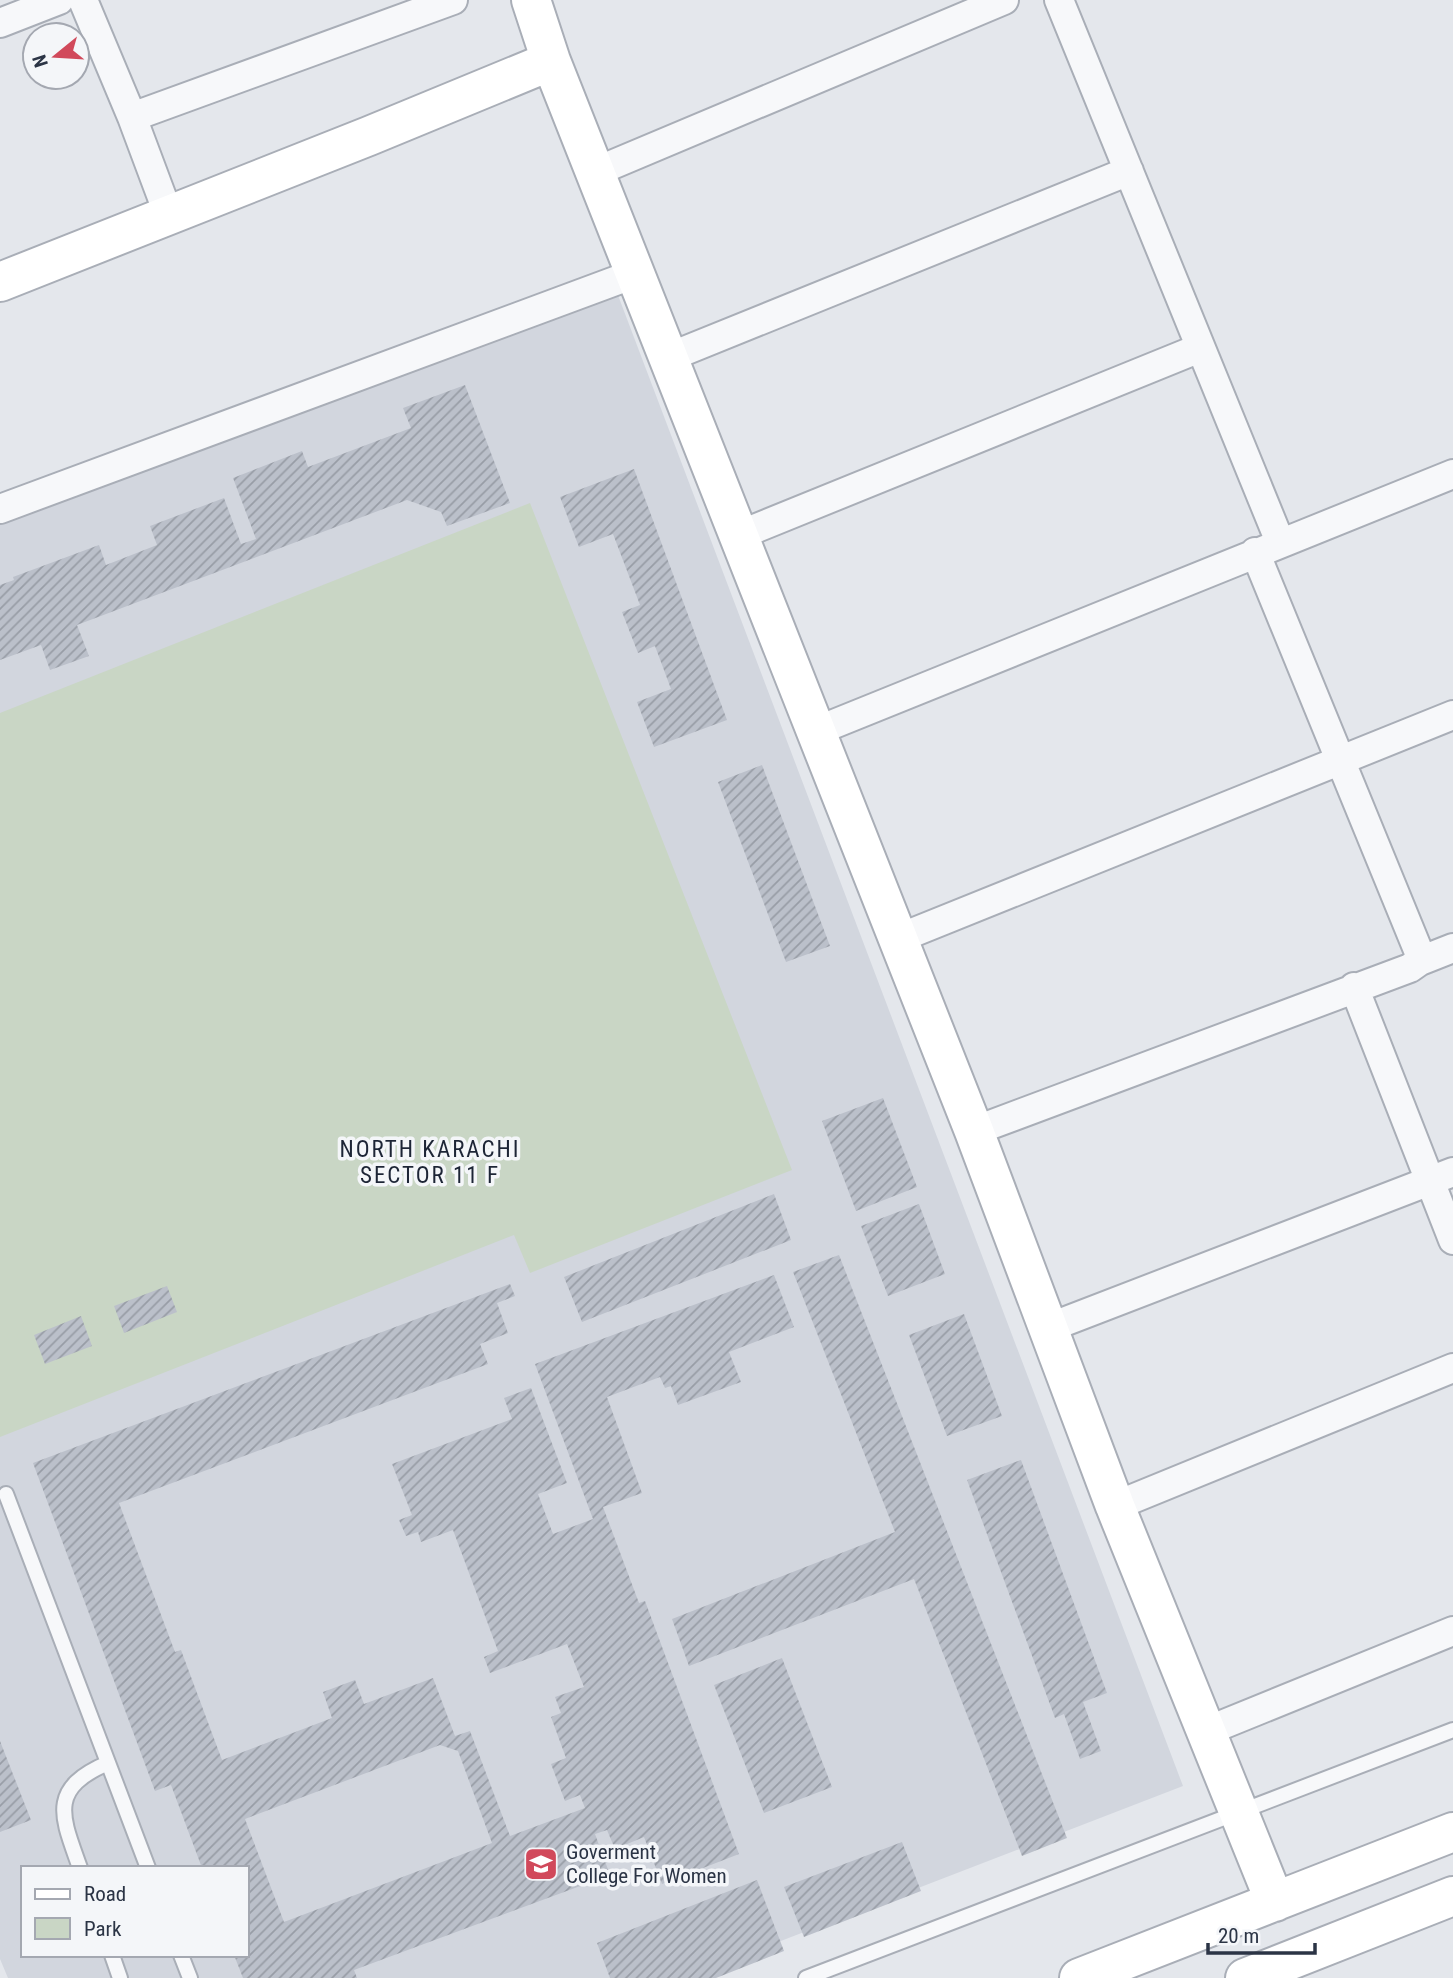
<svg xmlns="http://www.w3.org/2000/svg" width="1453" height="1978" font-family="'Roboto Condensed',sans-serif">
	<defs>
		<pattern id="building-hatch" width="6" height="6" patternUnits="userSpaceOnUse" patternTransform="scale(1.75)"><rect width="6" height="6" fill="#bbc0ca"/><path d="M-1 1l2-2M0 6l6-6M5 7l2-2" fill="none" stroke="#989da6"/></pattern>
	</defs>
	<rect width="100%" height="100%" fill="#e4e7ec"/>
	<!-- built -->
	<path fill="#d2d6de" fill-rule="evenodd" d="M613 282 1183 1786 685 1978H8L0 1959V510ZM23 1868H247V1955H23Z"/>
	<!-- green -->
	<path fill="#c9d6c5" d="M530 503 792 1170 530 1273 514 1235 0 1437V713Z"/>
	<!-- building -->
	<path fill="url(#building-hatch)" fill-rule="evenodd" d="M465 385 510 503 447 526 441 512 407 500 77 625 89 656 50 670 41 645 0 660V585L14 580 13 577 99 545 106 565 157 545 150 526 224 498 241 544 256 539 233 478 302 451 308 467 411 428 403 408Z
		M634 469 727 720 654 747 637 702 671 689 655 646 638 653 622 612 640 605 613 534 579 547 560 497Z
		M762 765 830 946 786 962 718 782Z
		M883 1098 917 1187 856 1211 822 1121Z
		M774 1194 791 1240 582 1322 564 1277Z
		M919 1204 945 1274 888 1296 861 1226Z
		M839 1255 1067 1838 1022 1856 914 1579 689 1666 672 1619 895 1532 793 1272Z
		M774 1275 794 1327 729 1352 741 1382 678 1405 671 1386 665 1388 660 1377 607 1397 642 1493 603 1507 639 1603 645 1601 739 1854 662 1884 644 1837 615 1849 607 1830 595 1834 610 1875 354 1970 357 1978H243L234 1955H247V1868H202L171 1785 155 1791 33 1463 510 1284 515 1296 497 1303 508 1333 480 1344 488 1364 119 1503 175 1652 181 1650 222 1760 332 1718 323 1692 355 1680 364 1704 433 1678 455 1736 470 1731 510 1836 585 1808 580 1795 565 1801 551 1764 566 1758 551 1717 561 1713 555 1697 584 1687 567 1644 490 1673 484 1657 498 1651 453 1530 421 1542 418 1532 406 1536 399 1520 412 1515 392 1464 512 1419 504 1398 531 1388 567 1483 538 1494 553 1534 593 1519 535 1364ZM440 1745 458 1751 492 1843 284 1922 245 1819Z
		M167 1286 177 1312 124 1333 114 1306Z
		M964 1314 1002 1416 947 1436 909 1335Z
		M81 1316 92 1346 45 1364 34 1335Z
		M1021 1460 1107 1693 1083 1702 1101 1751 1080 1759 1064 1714 1055 1718 967 1480Z
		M782 1658 832 1787 764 1813 714 1685Z
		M0 1741 31 1820 0 1832Z
		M902 1842 921 1891 804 1937 784 1887Z
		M757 1880 784 1951 716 1978H610L597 1943Z"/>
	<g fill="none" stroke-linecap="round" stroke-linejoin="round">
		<!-- lane casing -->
		<g stroke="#a9aeb7" stroke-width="18">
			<path id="lane" d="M6 1494 148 1868
				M80 1868C62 1817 47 1789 108 1763
				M112 1955 120 1978
				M181 1955 190 1978
				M806 1978 1453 1730"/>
		</g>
		<!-- street casing -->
		<g stroke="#a9aeb7" stroke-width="32">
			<path id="street" d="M83 0 132 117 169 216
				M1059 0 1280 542
				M0 23 59 0
				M132 117 453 0
				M595 172 1004 0
				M667 358 1129 171
				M0 509 634 274
				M737 536 1200 348
				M814 732 1453 474
				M897 939 1453 715
				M1420 961 1453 948
				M1354 987 1453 1240
				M974 1131 1410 968 1420 961 1418 950 1255 552
				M1048 1328 1453 1172
				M1115 1506 1453 1368
				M1207 1731 1453 1631"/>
		</g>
		<!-- secondary casing -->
		<g stroke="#a9aeb7" stroke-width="42">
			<path id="secondary" d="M531 0 551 61 974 1131 1115 1506 1275 1902
				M0 282 369 136 551 61
				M1079 1978 1453 1832
				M1245 1978 1453 1896"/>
		</g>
		<!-- lane -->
		<use href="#lane" stroke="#f7f8fa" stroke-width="14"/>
		<!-- street -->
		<use href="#street" stroke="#f7f8fa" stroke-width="28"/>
		<!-- secondary -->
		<use href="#secondary" stroke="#fff" stroke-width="38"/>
	</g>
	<!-- icons -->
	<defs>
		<g id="university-square" transform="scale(1.75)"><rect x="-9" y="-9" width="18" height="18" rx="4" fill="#d1495b" stroke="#f4f6f9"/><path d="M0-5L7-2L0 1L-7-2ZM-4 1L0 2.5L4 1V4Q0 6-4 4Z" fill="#fff"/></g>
	</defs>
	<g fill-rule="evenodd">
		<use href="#university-square" x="541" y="1864"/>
	</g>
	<g text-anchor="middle" stroke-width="7" stroke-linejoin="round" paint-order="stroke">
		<!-- poi labels -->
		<g font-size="21" fill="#2b3445" stroke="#f4f6f9" text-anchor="start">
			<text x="566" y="1859">Goverment<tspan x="566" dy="24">College For Women</tspan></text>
		</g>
		<!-- neighbourhood labels -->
		<g font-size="23" letter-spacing="2" fill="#1d2536" stroke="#f4f6f9">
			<text x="430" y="1157">NORTH KARACHI<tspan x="430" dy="26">SECTOR 11 F</tspan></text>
		</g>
	</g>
	<!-- legend -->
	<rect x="21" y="1866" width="228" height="91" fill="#f4f6f9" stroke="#a4a8b1" stroke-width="2"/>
	<rect x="35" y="1889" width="35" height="10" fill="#ffffff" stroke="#a4a8b1" stroke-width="2"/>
	<text x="84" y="1901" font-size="21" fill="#2b3445">Road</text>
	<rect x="35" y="1918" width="35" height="21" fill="#c9d6c5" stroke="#a4a8b1" stroke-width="2"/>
	<text x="84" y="1936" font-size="21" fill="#2b3445">Park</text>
	<!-- north arrow -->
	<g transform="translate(56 56) rotate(252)"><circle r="33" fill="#f4f6f9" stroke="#a4a8b1" stroke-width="2"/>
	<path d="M0-5L12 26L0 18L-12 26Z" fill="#d1495b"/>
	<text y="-10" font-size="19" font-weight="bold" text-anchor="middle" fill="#2b3445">N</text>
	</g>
	<!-- scale -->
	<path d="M1208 1943v10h107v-10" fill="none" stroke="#2b3445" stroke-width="3.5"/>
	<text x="1218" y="1943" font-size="21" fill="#2b3445" stroke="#f4f6f9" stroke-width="5" paint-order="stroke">20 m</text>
</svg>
